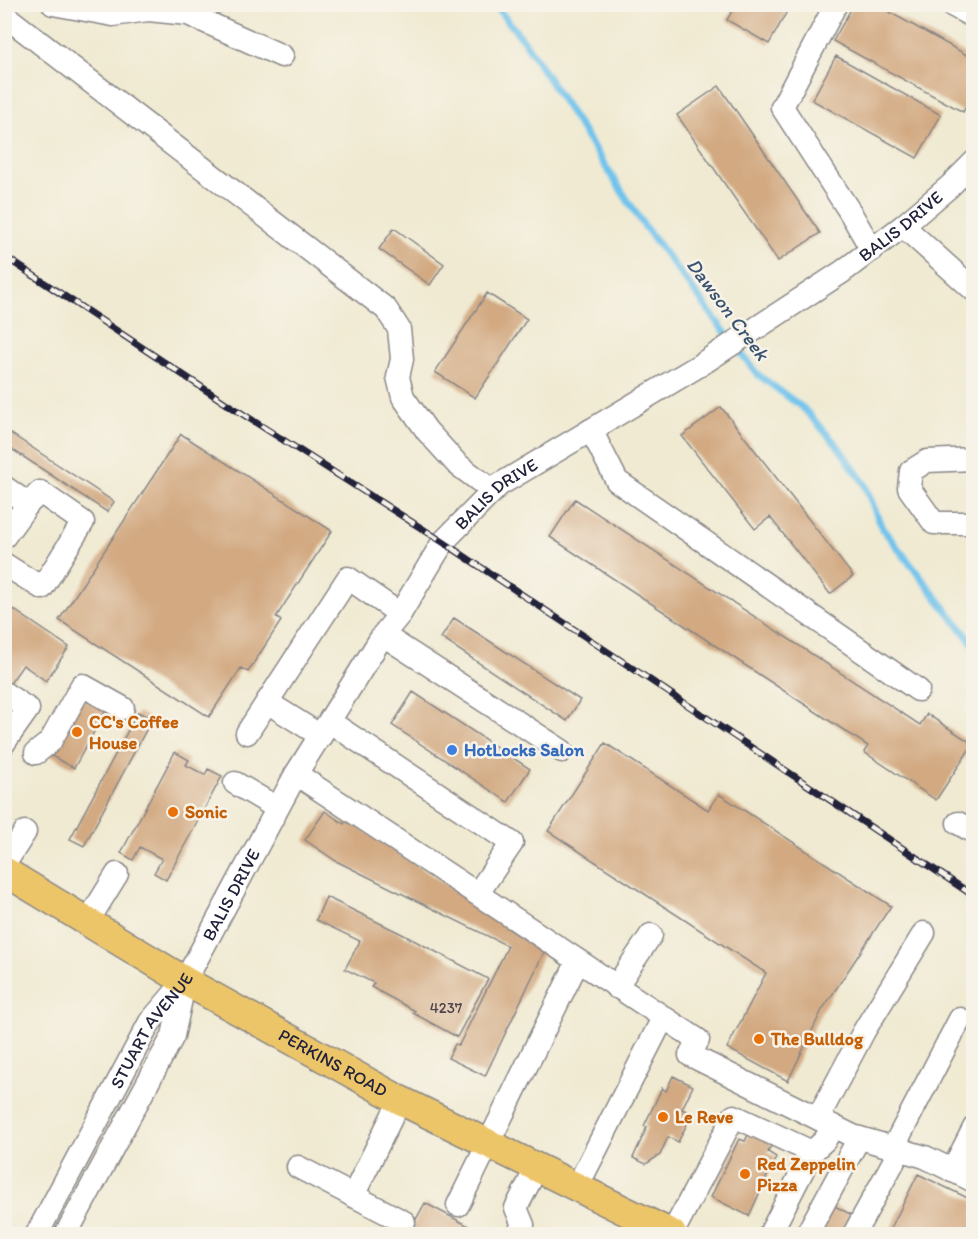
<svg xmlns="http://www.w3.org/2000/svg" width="978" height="1239" font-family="Itim,sans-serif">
	<rect width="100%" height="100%" fill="#f7f3e8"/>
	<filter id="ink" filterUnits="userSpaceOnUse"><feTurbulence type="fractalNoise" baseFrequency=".0167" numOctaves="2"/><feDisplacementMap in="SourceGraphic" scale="12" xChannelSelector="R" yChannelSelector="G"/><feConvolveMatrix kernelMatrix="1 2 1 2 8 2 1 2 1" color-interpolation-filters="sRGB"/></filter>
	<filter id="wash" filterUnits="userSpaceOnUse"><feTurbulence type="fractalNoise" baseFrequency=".008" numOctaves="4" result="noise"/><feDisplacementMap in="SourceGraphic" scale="24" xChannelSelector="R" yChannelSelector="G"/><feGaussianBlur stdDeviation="1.35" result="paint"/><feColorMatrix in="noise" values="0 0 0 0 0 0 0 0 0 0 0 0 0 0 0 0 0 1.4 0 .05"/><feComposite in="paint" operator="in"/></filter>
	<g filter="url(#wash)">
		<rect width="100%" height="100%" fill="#f0ead2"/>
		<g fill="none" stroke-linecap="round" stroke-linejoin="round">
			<!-- stream -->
			<path stroke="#6fc3ec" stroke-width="7" d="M494 4 524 41 645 227 757 374 803 408 837 445 864 483 882 528 974 645"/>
		</g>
		<g id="blocks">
			<!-- building -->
			<path fill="#d2a981" d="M736 4H791L769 44 727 20Z
				M854 4H875L974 59V93L963 112 833 41Z
				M836 56 941 115 917 158 812 100Z
				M719 86 820 233 778 261 677 115Z
				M394 228 444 264 430 285 379 249Z
				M487 293 527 319 475 398 435 372Z
				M721 407 853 576 830 594 770 517 755 529 682 436Z
				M4 429 114 502 107 512 4 444Z
				M181 434 332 531 276 617 281 621 248 672 241 668 209 717 59 620Z
				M575 499 920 725 927 714 973 744 936 800 864 752 868 746 550 537Z
				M4 603 69 647 46 681 23 665 4 692Z
				M454 618 580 700 567 721 441 638Z
				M413 692 530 769 508 802 392 725Z
				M80 696 106 710 74 768 48 754Z
				M138 712 152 719 84 846 70 839Z
				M605 743 708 810 719 794 891 906 822 1010 788 1081 727 1048 766 973 548 831Z
				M175 752 189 760 186 765 205 775 208 769 222 776 166 880 154 873 162 859 140 847 133 860 121 853Z
				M325 811 344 824 347 819 545 950 485 1076 448 1058 455 1044 459 1045 508 946 336 861 305 840Z
				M326 897 400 933 488 979 457 1037 413 1013 415 1011 371 987 374 983 345 969 360 941 316 920Z
				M673 1076 693 1086 682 1109 692 1114 678 1142 668 1137 660 1155 646 1164 633 1158 647 1127 644 1126 662 1088 666 1091Z
				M751 1129 774 1140 768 1152 776 1157 749 1216 711 1197 739 1139 745 1141Z
				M918 1174 974 1201V1234H905L891 1228Z
				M425 1203 478 1231 476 1234H408Z
				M829 1203 852 1215 841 1234H833L816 1226Z"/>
		</g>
	</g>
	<g filter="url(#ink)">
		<use href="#blocks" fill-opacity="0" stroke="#898686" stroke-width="1.5"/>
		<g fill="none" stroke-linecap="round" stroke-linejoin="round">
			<!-- minor casing -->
			<g stroke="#898686" stroke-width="25">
				<g id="minor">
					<path d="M53 4 113 15 148 10 188 14 282 56"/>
					<path d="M836 4 782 107 850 212 872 250"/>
					<path d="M950 4 974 17"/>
					<path d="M4 15 386 309 399 329 402 359 398 377 403 397 427 431 457 464 493 491"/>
					<path d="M903 226 974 290"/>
					<path d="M591 430 617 481 918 690"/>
					<path d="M974 459 927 461 911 471 909 488 934 523H974"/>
					<path d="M4 487 28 504 4 537"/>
					<path d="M4 564 42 588 83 522 40 492 28 504"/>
					<path d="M383 635 562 751"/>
					<path d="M4 693 28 709 4 743"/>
					<path d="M267 702 321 736"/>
					<path d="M330 722 512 843 478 893"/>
					<path d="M247 733 348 578 400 614"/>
					<path d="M36 753 50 742 82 685 123 708"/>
					<path d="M296 774 698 1040 690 1055 853 1136 925 1157 974 1181"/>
					<path d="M235 783 277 808"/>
					<path d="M958 823 974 832"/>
					<path d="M4 865 25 832"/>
					<path d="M88 921 117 874"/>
					<path d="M616 987 651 935"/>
					<path d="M818 1118 864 1031 924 933"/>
					<path d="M893 1148 960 1019"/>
					<path d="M298 1167 404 1222"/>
					<path d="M952 1171 974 1128"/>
					<path d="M577 1187 663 1018"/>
					<path d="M353 1196 400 1100"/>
					<path d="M458 1205 578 961"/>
					<path id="s1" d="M37 1234 150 1022 185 981 296 774 383 635 400 614 443 542 499 485 700 365 842 272 903 226 950 186 974 162"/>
					<path d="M66 1234 173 1036 184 985"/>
					<path d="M518 1234 523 1225 516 1208 537 1167"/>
					<path d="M672 1234 734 1116 812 1152"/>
					<path d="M770 1234 812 1152 825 1140 833 1126"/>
					<path d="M807 1234 859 1138"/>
					<path d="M854 1234 900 1150"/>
				</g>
			</g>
			<!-- major casing -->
			<g stroke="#898686" stroke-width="31">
				<g id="major">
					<path id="s2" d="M4 871 185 981 400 1100 672 1234"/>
				</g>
			</g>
			<!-- minor -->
			<use href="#minor" stroke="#fff" stroke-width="22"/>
			<!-- major -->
			<use href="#major" stroke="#edc569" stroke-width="28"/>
			<!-- rail casing -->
			<g stroke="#22223b" stroke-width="7">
				<path id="rail" d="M4 256 227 404 443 542 974 896"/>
			</g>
			<!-- rail -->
			<use href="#rail" stroke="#f7f3e8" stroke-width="4.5" stroke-dasharray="14" stroke-linecap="butt"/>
		</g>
	</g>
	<!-- markers -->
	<g fill="#e8710a" stroke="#f7f3e8" stroke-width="2">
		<circle cx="77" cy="732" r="6"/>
		<circle cx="173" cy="812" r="6"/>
		<circle cx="759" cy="1039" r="6"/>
		<circle cx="663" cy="1117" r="6"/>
		<circle cx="745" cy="1174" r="6"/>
	</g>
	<circle fill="#3f7fe0" stroke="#f7f3e8" stroke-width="2" cx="452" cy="750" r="6"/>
	<g text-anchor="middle" stroke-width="5" stroke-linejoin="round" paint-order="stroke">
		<!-- number labels -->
		<g font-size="15" fill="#4e444c">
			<text x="446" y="1013">4237</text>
		</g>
		<!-- street labels -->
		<g font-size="18" fill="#22223b" stroke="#f7f3e8">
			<text dy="6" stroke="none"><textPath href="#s1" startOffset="1362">BALIS DRIVE</textPath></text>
			<text dy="6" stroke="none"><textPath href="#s1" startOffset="876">BALIS DRIVE</textPath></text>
			<text dy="6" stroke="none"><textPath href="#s1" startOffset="392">BALIS DRIVE</textPath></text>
			<text dy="6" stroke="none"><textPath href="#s1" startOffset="234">STUART AVENUE</textPath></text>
			<text dy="6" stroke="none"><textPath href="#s2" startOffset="381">PERKINS ROAD</textPath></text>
		</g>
		<!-- food labels -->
		<g font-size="18" font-weight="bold" fill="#c56008" stroke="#f7f3e8" text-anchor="start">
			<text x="89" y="728">CC's Coffee<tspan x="89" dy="21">House</tspan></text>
			<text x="185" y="818">Sonic</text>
			<text x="771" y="1045">The Bulldog</text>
			<text x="675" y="1123">Le Reve</text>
			<text x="757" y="1170">Red Zeppelin<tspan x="757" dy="21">Pizza</tspan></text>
		</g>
		<!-- shop labels -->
		<g font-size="18" font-weight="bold" fill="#366cbe" stroke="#f7f3e8" text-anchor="start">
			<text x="464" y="756">HotLocks Salon</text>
		</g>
		<!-- water labels -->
		<g font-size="20" font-style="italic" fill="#395270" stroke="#f7f3e8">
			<text transform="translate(728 309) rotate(53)" y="7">Dawson Creek</text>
		</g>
	</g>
	<!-- margin -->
	<rect width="978" height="1239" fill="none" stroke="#f7f3e8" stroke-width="24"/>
</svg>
